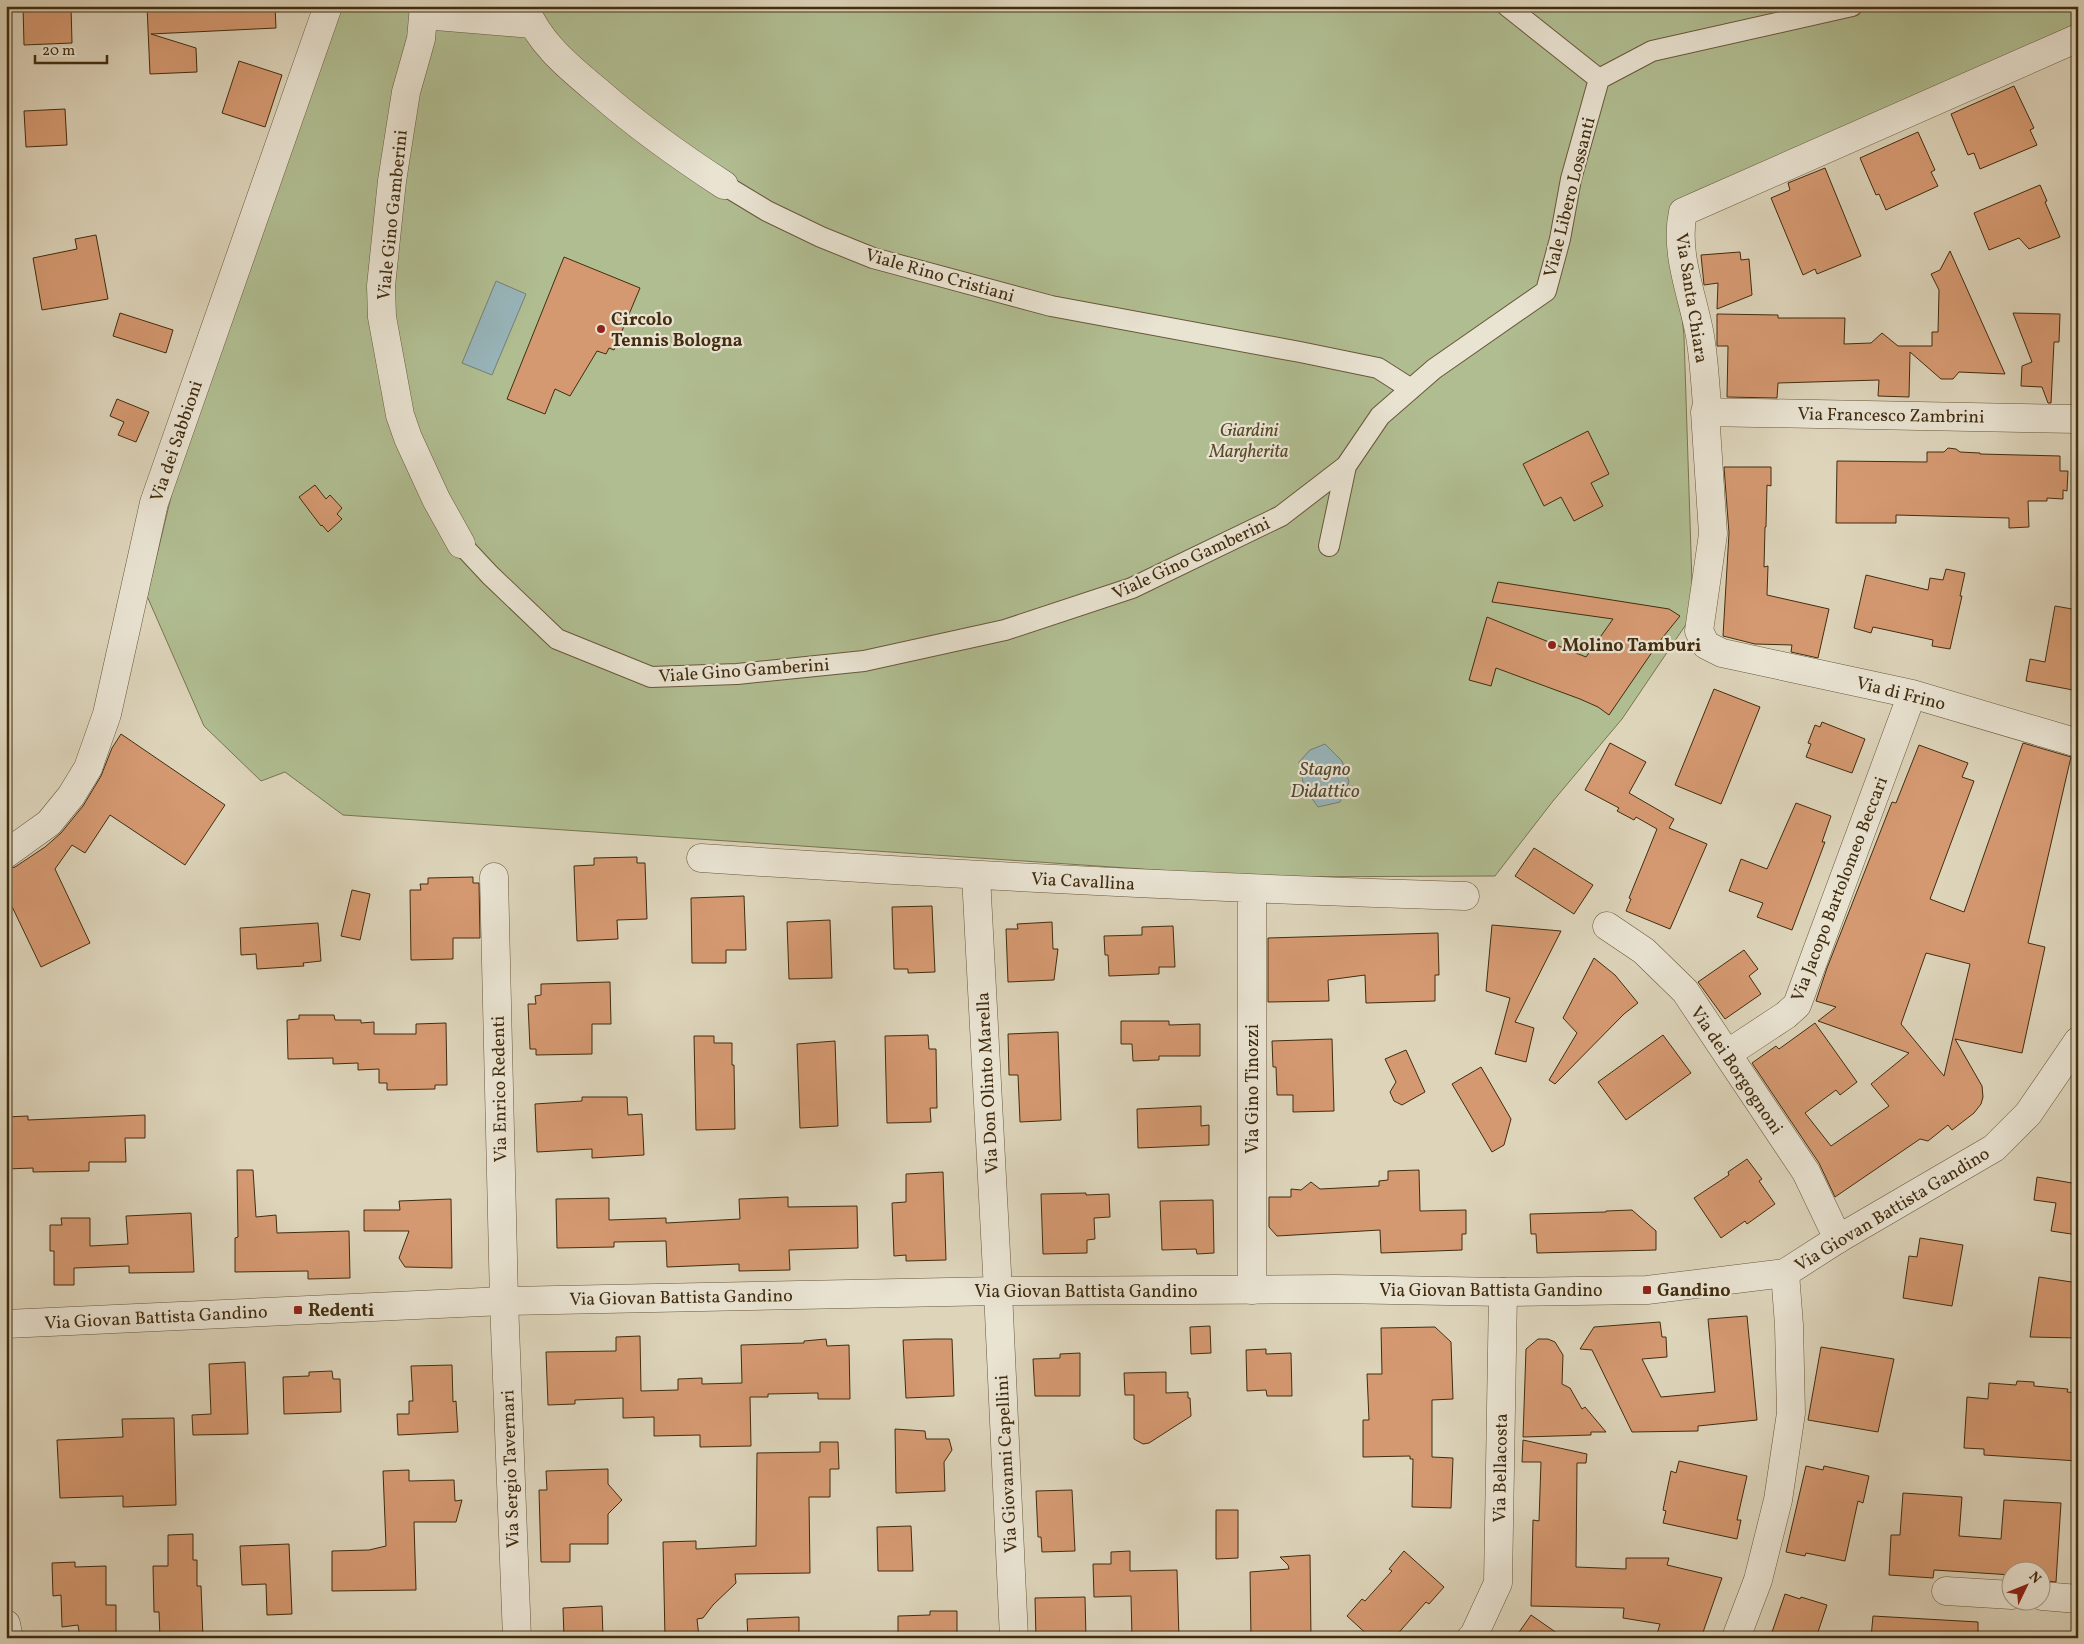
<svg xmlns="http://www.w3.org/2000/svg" width="2084" height="1644" font-family="Vollkorn,serif">
	<rect width="100%" height="100%" fill="#ddd4ba"/>
	<filter id="stains"><feTurbulence type="fractalNoise" baseFrequency=".004" numOctaves="4"/><feColorMatrix values="0 0 0 0 .2 0 0 0 0 .09 0 0 0 0 .02 0 0 0 .5 -.17"/></filter>
	<radialGradient id="worn" r=".72"><stop offset=".6" stop-color="#630" stop-opacity="0"/><stop offset="1" stop-color="#630" stop-opacity=".3"/></radialGradient>
	<!-- green -->
	<path fill="#b0bd91" stroke="#797550" d="M340 6H2078V27L1694 192 1677 201 1672 220 1684 336 1693 614 1622 719 1553 801 1495 876 1260 877 343 815 285 772 261 781 204 726 147 596 172 493Z"/>
	<!-- water -->
	<path fill="#97b5bb" stroke="#757f76" d="M496 281 526 294 492 375 462 363Z
		M1325 744 1342 761 1349 782 1340 802 1318 807 1304 787 1299 762 1310 750Z"/>
	<!-- building -->
	<path fill="#d59971" stroke="#422d0f" fill-rule="evenodd" d="M23 6H71L72 43 24 45Z
		M147 6H275L276 28 151 34 196 48 197 72 150 74Z
		M239 61 282 75 265 127 222 113Z
		M2014 86 2034 128 2030 130 2037 145 1980 169 1974 153 1968 155 1951 114Z
		M65 109 67 145 26 147 24 111Z
		M1918 132 1935 170 1931 172 1938 186 1886 210 1879 194 1876 195 1860 158Z
		M1825 168 1861 256 1817 274 1815 269 1803 275 1771 198 1790 190 1788 183Z
		M2040 185 2047 201 2045 202 2060 237 2029 249 2019 238 1989 250 1974 213Z
		M96 235 108 299 42 310 33 258 77 249 75 239Z
		M1950 251 2005 374 1959 372 1953 379H1941L1910 352 1909 397 1878 396 1879 380 1778 383 1777 398 1727 397 1728 346H1717V314L1778 315V318H1845L1844 344 1871 343 1882 333 1898 346H1932V332H1938L1939 290 1931 274 1940 270Z
		M1740 252 1741 260 1749 259 1752 295 1717 309 1718 283 1704 285 1701 255Z
		M564 257 640 288 614 350 609 348 606 354 597 351 570 396 555 389 545 414 507 399Z
		M120 313 173 330 166 353 113 336Z
		M2013 313 2060 314 2059 342H2054L2051 403H2048L2042 387 2021 386 2022 366 2032 362Z
		M117 399 149 412 136 442 118 435 124 422 110 416Z
		M1588 431 1609 474 1591 483 1603 506 1574 521 1561 497 1544 506 1523 464Z
		M1948 448 1956 449 1960 452 1980 453V454L2060 456V471H2068L2067 491 2063 490V499L2047 498V501H2028L2029 527 2009 528V518L1896 515V523H1836L1837 461 1927 462V452H1944Z
		M1724 467H1771V486L1767 485 1766 527H1765L1764 567 1768 566 1767 595 1829 609 1818 658 1791 652 1792 645 1755 644 1723 636 1729 533Z
		M315 485 326 499 330 495 342 508 337 514 342 519 328 532 322 525 321 526 299 497Z
		M1946 569 1965 573 1960 596H1962L1950 649 1932 646 1933 640 1873 627 1871 633 1854 628 1866 575 1928 590 1930 578 1943 580Z
		M1498 582 1669 609 1680 616 1659 642 1609 715 1598 707 1580 699 1496 668 1491 686 1469 680 1487 617 1586 657 1613 619 1492 602Z
		M2055 606 2078 610V691L2026 681 2030 659 2045 662Z
		M1714 689 1760 707 1721 804 1675 785Z
		M1822 722 1865 739 1852 773 1806 757 1811 744 1808 743 1815 725 1820 727Z
		M121 734 225 805 185 865 110 815 85 853 72 845 55 869 90 943 41 967 6 894V869L15 867 45 847 61 833 83 806 101 776 112 748Z
		M1610 743 1646 762 1629 793 1674 819 1669 828 1707 844 1670 929 1626 911 1631 899 1629 898 1657 829 1636 817 1634 820 1617 811 1619 808 1585 790Z
		M2023 743 2071 757 2028 943 2045 947 2022 1053 1955 1039 1982 1086 1983 1097 1981 1104 1974 1113 1952 1130 1948 1125 1928 1141 1920 1139 1835 1197 1819 1163 1752 1063 1776 1046 1779 1049 1815 1023 1857 1082 1840 1095 1836 1090 1805 1113 1831 1146 1889 1106 1871 1084 1909 1053 1818 1021 1836 1007 1816 1001 1827 968 1892 802 1896 803 1919 745 1968 763 1962 777 1974 781 1930 899 1964 912ZM1926 953 1970 964 1944 1076 1901 1024Z
		M1796 803 1831 816 1822 842H1825L1792 930 1757 917 1763 903 1729 891 1741 859 1767 869Z
		M1534 848 1593 885 1574 914 1515 876Z
		M637 857V863H645L647 919 617 920 618 939 577 941 574 866 594 865V858Z
		M473 877V883H479L480 938H453V959L411 960 410 890H421L420 884H428V878Z
		M352 890 370 894 360 940 341 936Z
		M744 896 746 950H726V963H692L691 898Z
		M932 906 935 972 908 973V969H894L892 907Z
		M830 920 832 978 789 979 787 922Z
		M1052 922 1053 949H1058L1054 980 1008 982 1006 929H1018L1017 924Z
		M318 923 321 961 303 963 304 966 257 969 256 954 241 955 240 928Z
		M1492 925 1561 931 1515 1022 1534 1028 1526 1062 1495 1054 1510 998 1486 991Z
		M1173 926 1175 967H1159V974L1109 976 1108 955H1105L1104 936 1142 935V927Z
		M1438 933 1439 975H1435V1001L1366 1003 1365 975 1328 980 1329 1001 1268 1002V938Z
		M1744 950 1758 969 1749 976 1761 994 1725 1019 1698 982Z
		M1594 958 1615 975 1638 1003 1624 1014 1555 1084 1549 1080 1577 1033 1563 1018Z
		M610 982 611 1024H592V1054L536 1055V1049H530L528 1004H536L535 996 541 995V984Z
		M299 1015H334L335 1020H361V1023L374 1022V1034H416V1024L446 1023 447 1085H435V1089L387 1090V1083H379V1069L358 1070V1063L333 1064V1058L288 1059 287 1020 299 1019Z
		M1121 1021H1169V1025L1200 1024V1056H1159V1060L1133 1061 1132 1044H1121Z
		M1058 1032 1061 1120 1020 1122 1018 1075H1009L1008 1034Z
		M928 1035 929 1049H936L937 1108H930L931 1122 887 1123 885 1036Z
		M1663 1035 1691 1073 1626 1120 1598 1082Z
		M694 1036H714V1043H732V1065H734L735 1129 696 1130Z
		M1332 1039 1334 1111 1293 1112V1095H1277L1276 1067H1273L1272 1041Z
		M835 1041 838 1126 800 1128 797 1044Z
		M1406 1050 1425 1092 1402 1105 1394 1101 1390 1092 1396 1082 1385 1059Z
		M1481 1067 1511 1119 1504 1145 1492 1152 1452 1084Z
		M582 1097H627L628 1115 642 1114 644 1155 592 1158V1149L537 1152 535 1104 582 1101Z
		M1201 1106V1126L1209 1125V1145L1138 1148 1137 1109Z
		M145 1115V1138H125L126 1162H89V1171L33 1172V1168L6 1169V1117L28 1116V1120Z
		M1747 1159 1762 1179 1759 1181 1775 1204 1747 1224 1745 1221 1721 1238 1694 1198 1729 1175 1728 1172Z
		M237 1170H253L256 1217 276 1215 277 1233 349 1231 350 1278 308 1279V1271L235 1272V1238L238 1237Z
		M1419 1170 1420 1211 1466 1210V1234H1462V1250L1381 1253 1380 1230 1277 1236 1269 1227V1197H1291V1189L1301 1190 1311 1182 1320 1189 1379 1186V1181L1388 1180V1171Z
		M943 1172 946 1260 906 1261V1255L894 1256 892 1203 906 1202V1174Z
		M2037 1177 2078 1184V1235L2051 1231 2056 1203 2034 1200Z
		M1086 1193V1195L1109 1194 1110 1217 1094 1218 1095 1239 1087 1240V1253L1043 1254 1041 1194Z
		M788 1197V1207L857 1206 858 1248 789 1250 790 1270 739 1271V1264L667 1267 666 1241 614 1242V1247L557 1248 556 1199 609 1198V1220L666 1218V1223L740 1219 739 1199Z
		M451 1199 452 1268 405 1267 399 1258 409 1231H364V1210H400L399 1201Z
		M1213 1200 1214 1253 1197 1254 1196 1249 1162 1250 1160 1201Z
		M1632 1210 1656 1231V1250L1537 1253 1536 1234H1531L1530 1214 1606 1212V1211Z
		M191 1213 194 1272 129 1273V1266L74 1268V1285H54V1251H50V1225H62L61 1218H90V1246L128 1244 126 1216Z
		M1920 1238 1963 1245 1952 1306 1903 1298 1909 1256 1917 1257Z
		M2039 1277 2078 1283V1338L2030 1337Z
		M1747 1316 1757 1420 1698 1426V1431L1632 1432 1592 1350 1580 1349 1594 1327 1660 1322 1662 1337H1666L1667 1357 1642 1359 1661 1397 1715 1392 1708 1319Z
		M1210 1326 1211 1353 1191 1354 1190 1327Z
		M1435 1327 1451 1342 1453 1399 1432 1400V1457L1453 1458 1451 1508 1412 1507 1413 1459H1410V1456L1363 1457V1420H1369L1367 1374H1382L1381 1328Z
		M640 1336 641 1391 678 1390V1379L702 1378V1384L742 1383 741 1345 804 1343V1341L826 1339 827 1346 849 1345 850 1399H818V1393L768 1394V1397H750L751 1446 700 1447V1435L654 1436V1417L623 1418V1398L575 1400V1404L548 1405 546 1352 616 1351V1337Z
		M935 1339H952L954 1396 906 1398 903 1340Z
		M1538 1339H1548L1555 1342 1563 1355 1562 1384 1570 1388 1582 1409 1585 1407 1606 1432H1591V1435L1523 1437 1526 1349Z
		M1821 1347 1894 1359 1878 1432 1808 1420Z
		M1266 1349V1354L1291 1353 1292 1396H1267L1266 1390 1247 1391 1246 1350Z
		M1080 1353V1396H1035L1033 1359 1060 1358V1354Z
		M245 1362 248 1434 193 1435 192 1415 211 1414 209 1364Z
		M452 1365 453 1402 456 1401 458 1432 398 1435 397 1414H409V1401H413L411 1366Z
		M332 1371 333 1379H340L341 1412 284 1414 283 1377 309 1376V1372Z
		M1166 1372V1393L1188 1392V1398H1190L1191 1416 1149 1443 1143 1444 1134 1439V1395H1125L1124 1373Z
		M2017 1381 2034 1382V1386L2068 1389 2067 1392 2078 1393V1461L1984 1455V1449L1964 1448 1967 1397 1988 1399 1989 1383 2016 1385Z
		M174 1418 176 1505 123 1507V1496L60 1498 57 1440 123 1437 122 1419Z
		M895 1429 925 1431 926 1439H949L952 1450 944 1462 945 1491 896 1493Z
		M1523 1440 1587 1454 1586 1463H1577L1576 1567 1626 1569V1558H1669L1667 1565 1722 1578 1701 1638H1667L1657 1634 1660 1624 1623 1618 1624 1608 1531 1606 1533 1520 1539 1521 1541 1462H1522Z
		M820 1442H838L839 1469H830V1497H809L810 1573 735 1574 736 1583 713 1605 703 1618 697 1619 699 1637 665 1638 663 1542 696 1541V1549L756 1546 757 1453 820 1452Z
		M1679 1461 1747 1476 1737 1520H1741L1737 1539 1663 1523 1666 1511 1663 1510 1671 1471 1676 1473Z
		M1806 1466 1823 1470 1824 1466 1869 1476 1863 1503 1858 1501 1845 1561 1806 1553 1805 1556 1786 1552Z
		M608 1469V1484L622 1500 608 1514V1544H570V1562H541L539 1490H547L546 1471Z
		M409 1470V1481L454 1480 455 1501 462 1500 456 1522H414L416 1590 332 1591V1551L369 1550 386 1546 383 1471Z
		M1072 1490 1075 1551 1042 1552 1041 1537H1038L1036 1491Z
		M1903 1493 1962 1497 1959 1536 2001 1539 2004 1500 2061 1503 2056 1582 2042 1581V1572H2012V1575L1934 1570 1933 1578 1889 1575 1891 1535H1900Z
		M1216 1510H1238V1558L1216 1559Z
		M911 1526 913 1571H878L877 1527Z
		M193 1534V1560H197V1586H201L203 1638H160L159 1612H154L153 1566H168V1535Z
		M289 1544 292 1614 267 1615 266 1584 242 1585 240 1546Z
		M1130 1551V1571L1177 1570 1179 1638H1132L1131 1596 1094 1597 1093 1564H1111V1552Z
		M1404 1551 1444 1587 1429 1604 1426 1602 1394 1638H1371L1347 1616 1362 1599 1365 1601 1392 1571 1389 1569Z
		M1310 1555 1311 1638H1251L1250 1572 1289 1569 1288 1565 1280 1557Z
		M75 1562V1567L106 1566V1605H116V1638H80L78 1625 62 1627 61 1595 53 1596 52 1563Z
		M1785 1594 1800 1599 1801 1597 1827 1605 1816 1638H1770Z
		M1085 1597 1086 1638H1036L1035 1598Z
		M602 1606 603 1638H564L563 1608Z
		M930 1611H957V1638H898V1616L930 1615Z
		M1531 1615 1564 1638H1515Z
		M1873 1616 1978 1622V1638H1871Z
		M799 1617V1638H748L747 1619Z"/>
	<g fill="none" stroke-linecap="round" stroke-linejoin="round">
		<!-- pedestrian casing -->
		<g stroke="#69573a" stroke-width="22">
			<path id="pedestrian" d="M1507 6 1599 79
				M724 185 767 211 821 237 873 258 1051 306 1300 352 1378 368 1411 389
				M461 544 490 575 557 639 651 677 737 674 864 661 1005 630 1132 588 1281 516 1346 466
				M1329 546 1346 466 1380 416 1434 369 1546 291 1560 239 1571 179 1599 79 1652 51 1852 6"/>
		</g>
		<!-- minor casing -->
		<g stroke="#69573a" stroke-width="29">
			<path id="minor" d="M424 6 421 39 406 92 392 181 381 286 382 317 400 415 408 438 436 499 461 544
				M524 6C540 45 570 68 601 94 640 128 681 157 724 185
				M424 15 531 24
				M2078 38 1683 212C1674 253 1693 296 1700 336 1704 359 1705 382 1707 405L1705 412 1713 534 1699 631 1706 645 1722 653 1912 694 2078 743
				M1705 412 2078 419
				M701 858C955 875 1210 888 1465 896
				M976 876 998 1291 1014 1638
				M494 877 504 1301 517 1638
				M1607 926 1644 951 1685 991 1806 1172 1838 1239
				M1727 1054 1786 1015 1797 1005 1912 694
				M1252 1290V889
				M1946 1591 2012 1595
				M2042 1596 2078 1599
				M1471 1638 1474 1635 1498 1583 1503 1292
				M1736 1638 1758 1580 1778 1500 1791 1413 1789 1325 1785 1273"/>
		</g>
		<!-- tertiary casing -->
		<g stroke="#69573a" stroke-width="29">
			<path id="tertiary" d="M6 854 49 823 71 796 88 768 107 714 154 503 328 6
				M6 1324 504 1301 998 1291 1336 1289 1503 1292 1647 1290 1785 1273 1838 1239 1994 1148 2028 1114 2078 1041
				M6 1624 9 1638"/>
		</g>
		<!-- pedestrian -->
		<use href="#pedestrian" stroke="#e9e3d2" stroke-width="20"/>
		<!-- minor -->
		<use href="#minor" stroke="#e9e3d2" stroke-width="28"/>
		<!-- tertiary -->
		<use href="#tertiary" stroke="#e9e3d2" stroke-width="28"/>
	</g>
	<!-- markers -->
	<g fill="#8f2418" stroke="#e9e3d2" stroke-width="2">
		<circle cx="601" cy="329" r="5"/>
		<circle cx="1552" cy="645" r="5"/>
		<rect x="1642" y="1285" width="10" height="10" rx="2.5"/>
		<rect x="293" y="1305" width="10" height="10" rx="2.5"/>
	</g>
	<g text-anchor="middle" stroke-width="4.5" stroke-linejoin="round" paint-order="stroke">
		<!-- street labels -->
		<g font-size="18" fill="#422d0f" stroke="#e9e3d2">
			<text transform="translate(1569 197) rotate(-76)" y="6">Viale Libero Lossanti</text>
			<text transform="translate(392 215) rotate(-84)" y="6">Viale Gino Gamberini</text>
			<text transform="translate(940 275) rotate(16)" y="6">Viale Rino Cristiani</text>
			<text transform="translate(1692 298) rotate(81)" y="6">Via Santa Chiara</text>
			<text transform="translate(1891 415) rotate(1)" y="6">Via Francesco Zambrini</text>
			<text transform="translate(176 441) rotate(-71)" y="6">Via dei Sabbioni</text>
			<text transform="translate(1191 558) rotate(-25)" y="6">Viale Gino Gamberini</text>
			<text transform="translate(744 670) rotate(-4)" y="6">Viale Gino Gamberini</text>
			<text transform="translate(1901 693) rotate(14)" y="6">Via di Frino</text>
			<text transform="translate(1083 881) rotate(3)" y="6">Via Cavallina</text>
			<text transform="translate(1839 889) rotate(-69)" y="6">Via Jacopo Bartolomeo Beccari</text>
			<text transform="translate(1737 1070) rotate(56)" y="6">Via dei Borgognoni</text>
			<text transform="translate(987 1083) rotate(-93)" y="6">Via Don Olinto Marella</text>
			<text transform="translate(499 1089) rotate(-91)" y="6">Via Enrico Redenti</text>
			<text transform="translate(1252 1089) rotate(-90)" y="6">Via Gino Tinozzi</text>
			<text transform="translate(1892 1209) rotate(-31)" y="6">Via Giovan Battista Gandino</text>
			<text x="1491" y="1296">Via Giovan Battista Gandino</text>
			<text x="1086" y="1297">Via Giovan Battista Gandino</text>
			<text transform="translate(681 1297) rotate(-1)" y="6">Via Giovan Battista Gandino</text>
			<text transform="translate(156 1317) rotate(-3)" y="6">Via Giovan Battista Gandino</text>
			<text transform="translate(1006 1464) rotate(-93)" y="6">Via Giovanni Capellini</text>
			<text transform="translate(1500 1468) rotate(-89)" y="6">Via Bellacosta</text>
			<text transform="translate(510 1469) rotate(-92)" y="6">Via Sergio Tavernari</text>
		</g>
		<!-- poi labels -->
		<g font-size="18" font-weight="bold" fill="#422d0f" stroke="#e9e3d2" text-anchor="start">
			<text x="611" y="325">Circolo<tspan x="611" dy="21">Tennis Bologna</tspan></text>
			<text x="1562" y="651">Molino Tamburi</text>
			<text x="1657" y="1296">Gandino</text>
			<text x="308" y="1316">Redenti</text>
		</g>
		<!-- park labels -->
		<g font-size="18" font-style="italic" fill="#584a29" stroke="#e9e3d2">
			<text x="1249" y="436">Giardini<tspan x="1249" dy="21">Margherita</tspan></text>
		</g>
		<!-- water labels -->
		<g font-size="19" font-style="italic" fill="#534831" stroke="#e9e3d2">
			<text x="1325" y="775">Stagno<tspan x="1325" dy="22">Didattico</tspan></text>
		</g>
	</g>
	<!-- margin -->
	<rect width="2084" height="1644" fill="none" stroke="#ddd4ba" stroke-width="25"/>
	<rect x="8" y="8" width="2069" height="1629" fill="none" stroke="#422d0f" stroke-width="2.5"/>
	<rect x="12" y="12" width="2059" height="1619" fill="none" stroke="#422d0f"/>
	<!-- north arrow -->
	<g transform="translate(2026 1586) rotate(47)"><circle r="24" fill="#e9e3d2" stroke="#a69a84"/>
	<path d="M0-4L9 19L0 12L-9 19Z" fill="#8f2418"/>
	<text y="-8" font-size="14" font-weight="bold" text-anchor="middle" fill="#422d0f">N</text>
	</g>
	<!-- scale -->
	<path d="M35 55v8h72v-8" fill="none" stroke="#422d0f" stroke-width="2.5"/>
	<text x="42" y="55" font-size="15" fill="#422d0f" stroke="#e9e3d2" stroke-width="4" paint-order="stroke">20 m</text>
	<rect width="100%" height="100%" filter="url(#stains)"/>
	<rect width="100%" height="100%" fill="url(#worn)"/>
</svg>
